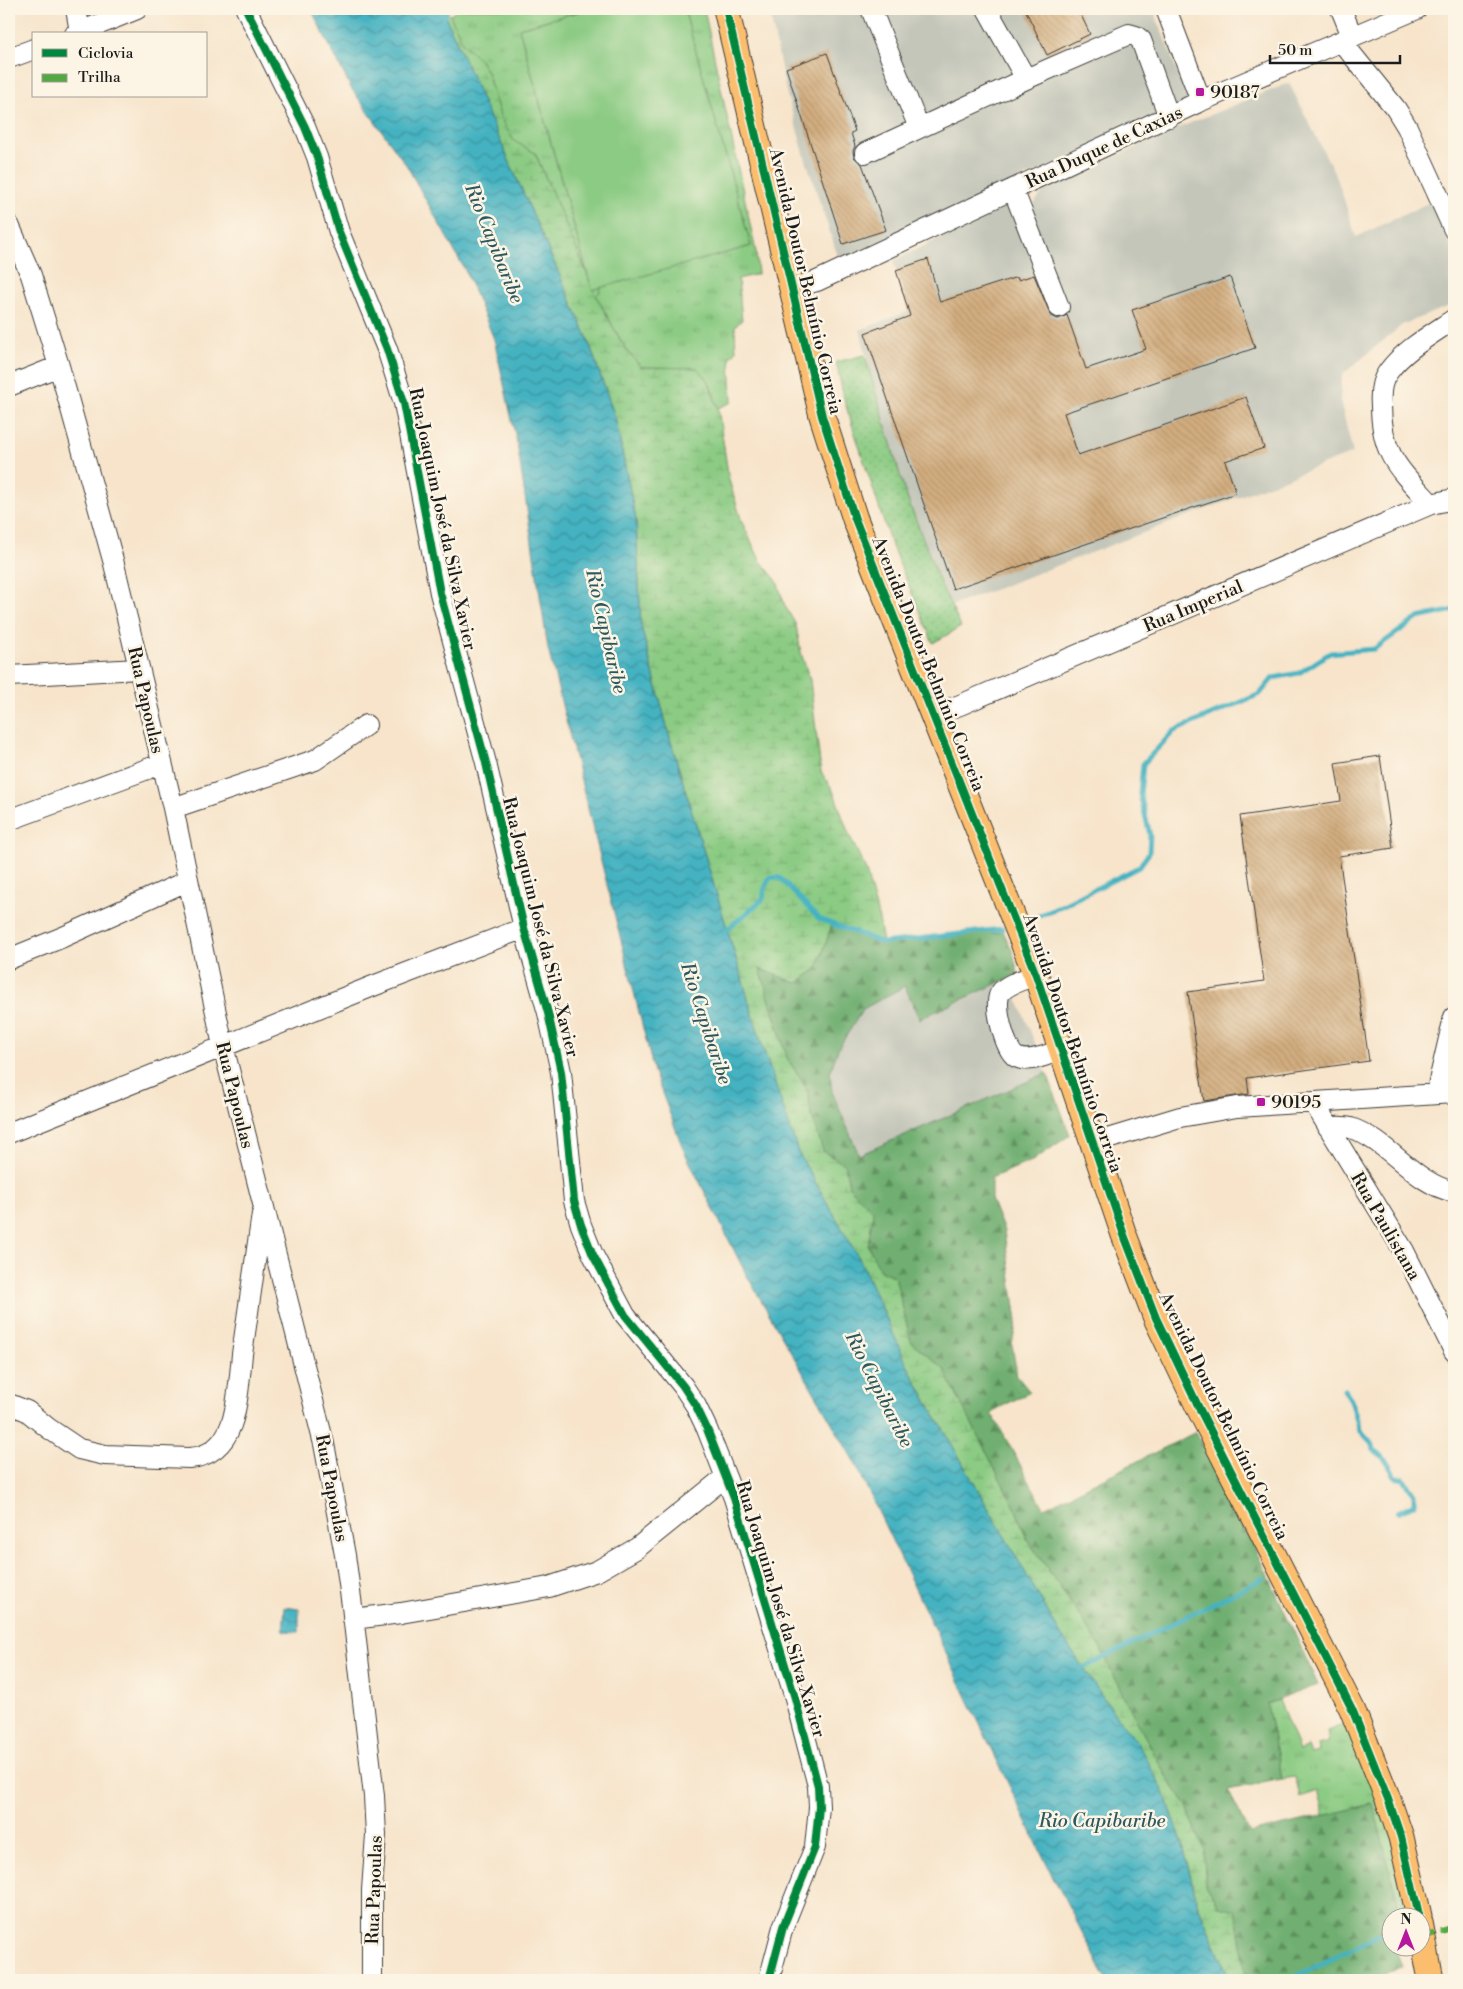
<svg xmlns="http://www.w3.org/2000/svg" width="1463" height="1989" font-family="'Libre Bodoni',serif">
	<defs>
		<pattern id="grass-tufts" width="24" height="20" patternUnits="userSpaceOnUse" patternTransform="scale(1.25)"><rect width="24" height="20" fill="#8bcb83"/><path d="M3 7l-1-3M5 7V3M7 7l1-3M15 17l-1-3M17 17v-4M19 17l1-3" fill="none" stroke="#77ae71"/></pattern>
		<pattern id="forest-firs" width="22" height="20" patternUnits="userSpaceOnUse" patternTransform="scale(1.25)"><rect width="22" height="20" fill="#70af71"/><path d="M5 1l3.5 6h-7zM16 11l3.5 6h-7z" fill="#5b8e5c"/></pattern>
		<pattern id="wetland-marsh" width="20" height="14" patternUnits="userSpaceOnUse" patternTransform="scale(1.25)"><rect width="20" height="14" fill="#8bcb83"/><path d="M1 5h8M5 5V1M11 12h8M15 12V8" fill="none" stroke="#77ae71"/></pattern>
		<pattern id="park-dots" width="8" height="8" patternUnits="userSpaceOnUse" patternTransform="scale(1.25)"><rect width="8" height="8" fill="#8bcb83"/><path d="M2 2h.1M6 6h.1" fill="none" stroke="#77ae71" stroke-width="1.8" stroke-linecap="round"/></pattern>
		<pattern id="water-waves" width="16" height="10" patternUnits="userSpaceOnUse" patternTransform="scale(1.25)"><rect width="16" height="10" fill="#44b2c1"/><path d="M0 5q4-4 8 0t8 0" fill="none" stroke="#38909c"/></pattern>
		<pattern id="building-back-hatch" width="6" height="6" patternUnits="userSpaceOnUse" patternTransform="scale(1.25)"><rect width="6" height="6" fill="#d2ad7f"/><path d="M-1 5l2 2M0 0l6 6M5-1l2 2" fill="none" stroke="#b4946d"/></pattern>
	</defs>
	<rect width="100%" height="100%" fill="#fcf5e5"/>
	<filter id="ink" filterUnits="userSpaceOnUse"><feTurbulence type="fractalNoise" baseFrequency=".02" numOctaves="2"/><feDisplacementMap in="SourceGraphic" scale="10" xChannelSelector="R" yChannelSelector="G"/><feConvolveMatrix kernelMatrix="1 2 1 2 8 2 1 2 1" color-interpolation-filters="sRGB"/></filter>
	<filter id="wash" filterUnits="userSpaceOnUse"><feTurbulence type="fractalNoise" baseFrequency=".0096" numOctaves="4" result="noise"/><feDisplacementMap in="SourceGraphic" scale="20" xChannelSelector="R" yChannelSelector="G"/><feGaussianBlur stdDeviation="1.12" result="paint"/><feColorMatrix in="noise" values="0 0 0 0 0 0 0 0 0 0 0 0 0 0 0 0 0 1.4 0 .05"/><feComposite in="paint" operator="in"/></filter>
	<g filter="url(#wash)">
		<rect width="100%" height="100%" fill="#f7e4cb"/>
		<!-- industrial -->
		<path fill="#c3c6b9" d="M769 9H1153L1190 104 839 260 805 157 785 87Z
			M1289 83 1337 178 1356 237 1432 201 1454 253V304L1402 325 1342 375 1340 400 1353 453 951 606 905 492 889 440 860 330 912 310 894 264 895 260 1004 207 1012 208 1020 223 1047 186 1195 121Z
			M1009 978 1047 1073 859 1155 832 1092 830 1073 837 1051 863 1009 905 986 919 1019Z"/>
		<!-- grass -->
		<path fill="url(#grass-tufts)" stroke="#547450" d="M458 9H589L519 28 588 276 535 153 514 142 501 119 487 72 479 59 463 44 450 15Z
			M684 9H704L756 252 758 274 738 279 742 320 735 326 736 352 730 357 732 402 718 408 708 380 697 368 641 367 626 350 596 296 601 287 751 246Z
			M1279 1700 1299 1751 1308 1747 1311 1754 1319 1752 1318 1745 1329 1742 1327 1731 1345 1724 1386 1808 1408 1916H1390V1931L1383 1913 1372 1804 1324 1816 1317 1791 1300 1797 1295 1777 1282 1779 1266 1704Z"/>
		<!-- forest -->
		<path fill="url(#forest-firs)" stroke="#466646" d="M832 924 883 943 1002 929 1013 952 1018 974 919 1019 905 986 863 1009 838 1049 830 1073 832 1092 859 1155 1047 1073 1070 1135 1034 1160 991 1178V1199L1004 1231 1017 1321 1012 1344 1017 1376 1030 1392 991 1412 1044 1508 1196 1432 1271 1581 1318 1685 1267 1704 1282 1779 1228 1790 1250 1833 1373 1804 1398 1902 1383 1913 1390 1934V1946L1395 1947 1402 1968 1384 1973 1371 1980H1247L1235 1911 1219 1906 1205 1885 1204 1851 1186 1805 1167 1778 1126 1701 1098 1643 1027 1539 1015 1508 943 1369 911 1342 895 1277 880 1270 868 1246 873 1211 849 1187 845 1165 823 1151 811 1114 808 1091 787 1058 760 969 797 983 817 969Z"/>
		<!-- wetland -->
		<path fill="url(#wetland-marsh)" stroke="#547450" d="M442 9 450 15 463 44 479 59 487 72 501 119 514 141 535 153 588 276 592 289 601 287 599 293 596 296 626 350 641 367 697 368 708 380 718 408 729 480 742 522 760 560 777 581 785 606 796 625 801 653 810 680 821 772 833 790 848 832 865 868 879 919 883 943 832 924 817 969 797 983 760 969 787 1058 808 1091 811 1114 823 1151 845 1165 849 1187 873 1211 868 1246 880 1270 895 1277 911 1342 943 1368 1015 1508 1027 1539 1098 1643 1126 1701 1167 1778 1186 1805 1204 1851 1205 1885 1219 1906 1235 1910 1247 1980H1230L1197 1902 1182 1842 1164 1792 1138 1744 1111 1709 1061 1635 911 1373 859 1258 798 1152 762 1045 671 742 641 626 636 520 615 417 587 337Z"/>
		<!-- park -->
		<path fill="url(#park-dots)" stroke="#547450" d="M865 355 905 492 942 587 961 627 933 643 891 544 845 403 836 362Z"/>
		<!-- pitch -->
		<path fill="#8bcb83" stroke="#547450" d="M589 9H684L751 246 592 290 519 28Z"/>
		<!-- water -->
		<path fill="url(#water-waves)" stroke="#30676e" d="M311 9H442L587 337 615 417 636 520 641 626 671 742 762 1045 798 1152 859 1258 911 1373 1061 1635 1111 1709 1138 1744 1164 1792 1182 1842 1197 1902 1230 1980H1107L1049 1869 855 1463 746 1274 684 1151 654 1072 548 649 517 443 494 339 465 270 407 166 351 88Z
			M285 1607 299 1609V1632L283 1631Z"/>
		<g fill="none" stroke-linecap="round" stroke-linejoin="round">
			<!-- stream -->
			<path stroke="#44b2c1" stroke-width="5" d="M443 19 448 9
				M1040 915 1057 908 1139 867 1149 853 1150 835 1140 794 1143 764 1174 731 1260 694 1273 678 1299 673 1330 653 1374 649 1418 618 1454 610
				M724 932 763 899 765 888 770 877 780 878 819 919 883 943 1002 929
				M1344 1390 1351 1400 1360 1430 1370 1441 1374 1450C1385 1456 1390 1467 1395 1477L1404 1479 1414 1494V1504L1398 1512
				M1079 1670 1264 1578
				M1289 1980 1380 1935"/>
		</g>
		<g id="blocks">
			<!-- building -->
			<path fill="url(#building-back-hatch)" d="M1025 9H1078L1090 34 1047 55Z
				M827 53 855 131 851 133 855 146 853 151 854 157 862 164 886 230 843 244 786 68Z
				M928 259 940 302 1017 277 1018 280 1034 275 1051 316 1058 319 1067 315 1086 369 1146 349 1132 310 1230 277 1255 348 1064 413 1078 455 1246 397 1264 448 1225 461 1236 493 953 589 865 333 910 316 896 270Z
				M1380 756 1393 848 1339 856 1369 1061 1247 1078 1249 1094 1204 1101 1188 992 1264 981 1240 816 1341 801 1335 763Z"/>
		</g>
	</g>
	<g filter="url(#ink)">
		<use href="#blocks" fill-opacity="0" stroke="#3d3a36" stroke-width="1"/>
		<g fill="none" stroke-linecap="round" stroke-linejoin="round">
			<!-- minor casing -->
			<g stroke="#3d3a36" stroke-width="22">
				<path id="minor" d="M76 9 80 32
					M246 9 305 127 317 157 339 232 387 349 404 403 440 593 486 763 524 928 548 1013 561 1072 574 1201 581 1225 593 1255 625 1315 683 1386 696 1406 707 1429 734 1498 795 1698 818 1786 819 1807 815 1847 783 1927 769 1980
					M871 9 919 128
					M987 9 1026 79
					M1166 9 1201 101
					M1341 9 1352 36
					M75 34 137 9
					M1341 41 1396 109 1407 127 1454 230
					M9 58 34 49
					M865 153 1026 79 1129 34 1136 36 1141 40 1169 117
					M1013 189 1059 307
					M9 225 31 275 59 366 113 560 173 808 223 1046 324 1444 345 1555 352 1606 374 1796 376 1835 372 1890V1980
					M793 288 817 281 1201 101 1417 9
					M9 386 59 366
					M1431 504C1399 469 1381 455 1381 405 1380 393 1381 381 1388 372 1404 350 1432 334 1454 319
					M9 676 139 669
					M932 715 960 705 1431 504 1454 499
					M173 808 315 760 366 725
					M9 820 161 764
					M9 959 63 937 187 881
					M1036 975C1026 979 1008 983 1001 992 992 1002 1005 1050 1016 1057 1029 1064 1049 1054 1061 1050
					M1436 1094 1454 1017
					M1314 1103 1404 1251 1454 1351
					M1328 1127C1335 1127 1344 1126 1351 1128 1390 1142 1413 1183 1454 1192
					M9 1133 373 986 524 928
					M1094 1143 1180 1117 1237 1107 1454 1093
					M9 1404 27 1411 48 1428 79 1449 105 1455 189 1458C210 1457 224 1444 231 1425 238 1406 240 1375 242 1354 249 1307 255 1261 262 1214
					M353 1619 401 1613 549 1587 597 1571 637 1548 725 1477"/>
			</g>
			<!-- major casing -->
			<g stroke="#3d3a36" stroke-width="27">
				<path id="major" d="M726 9 822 416 855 519 1036 975 1124 1235 1156 1318 1198 1406 1352 1709 1388 1799 1401 1837 1419 1916
					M1420 1922 1431 1980"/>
			</g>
			<!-- minor -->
			<use href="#minor" stroke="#fff" stroke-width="20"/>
			<!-- major -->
			<use href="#major" stroke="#fbbe6e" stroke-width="25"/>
			<!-- quiet -->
			<path stroke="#52a943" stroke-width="6" stroke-dasharray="12 6" stroke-linecap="butt" d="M1423 1937 1454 1927"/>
			<!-- cycleway casing -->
			<g stroke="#fcf5e5" stroke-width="11">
				<path id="cycleway" d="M246 9 305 127 317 157 339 232 387 349 404 403 440 593 486 763 524 928 548 1013 561 1072 574 1201 581 1225 593 1255 625 1315 683 1386 696 1406 707 1429 734 1498 795 1698 818 1786 819 1807 815 1847 783 1927 769 1980
					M726 9 822 416 855 519 1036 975 1124 1235 1156 1318 1198 1406 1352 1709 1388 1799 1401 1837 1419 1916"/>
			</g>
			<!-- cycleway -->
			<use href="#cycleway" stroke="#00873e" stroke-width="8"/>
		</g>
	</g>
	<!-- markers -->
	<g fill="#b5179e" stroke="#fcf5e5" stroke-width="2">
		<rect x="1195" y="87" width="10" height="10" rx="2.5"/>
		<rect x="1256" y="1097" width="10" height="10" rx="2.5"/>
	</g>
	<g text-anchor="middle" stroke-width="5" stroke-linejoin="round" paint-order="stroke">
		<!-- poi labels -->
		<g font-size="18" fill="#1c1c1c" stroke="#fcf5e5" text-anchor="start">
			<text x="1210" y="98">90187</text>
			<text x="1271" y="1108">90195</text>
		</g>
		<!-- street labels -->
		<g font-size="18" fill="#1c1c1c" stroke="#fcf5e5">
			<text transform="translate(1104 147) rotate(-25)" y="6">Rua Duque de Caxias</text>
			<text transform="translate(806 281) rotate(77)" y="6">Avenida Doutor Belmínio Correia</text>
			<text transform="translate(443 519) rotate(78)" y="6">Rua Joaquim José da Silva Xavier</text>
			<text transform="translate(1193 606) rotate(-23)" y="6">Rua Imperial</text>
			<text transform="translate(929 664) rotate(68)" y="6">Avenida Doutor Belmínio Correia</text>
			<text transform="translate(146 700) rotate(77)" y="6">Rua Papoulas</text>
			<text transform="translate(541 927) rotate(76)" y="6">Rua Joaquim José da Silva Xavier</text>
			<text transform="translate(1073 1043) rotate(71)" y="6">Avenida Doutor Belmínio Correia</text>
			<text transform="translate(235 1095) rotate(76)" y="6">Rua Papoulas</text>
			<text transform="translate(1386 1226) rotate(60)" y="6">Rua Paulistana</text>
			<text transform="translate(1224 1416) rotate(64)" y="6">Avenida Doutor Belmínio Correia</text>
			<text transform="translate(332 1488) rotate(79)" y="6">Rua Papoulas</text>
			<text transform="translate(781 1609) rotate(73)" y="6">Rua Joaquim José da Silva Xavier</text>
			<text transform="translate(374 1890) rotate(-88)" y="6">Rua Papoulas</text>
		</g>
		<!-- water labels -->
		<g font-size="19" font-style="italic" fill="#2c585e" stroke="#fcf5e5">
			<text transform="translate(495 243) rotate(68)" y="7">Rio Capibaribe</text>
			<text transform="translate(607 631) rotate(77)" y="7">Rio Capibaribe</text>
			<text transform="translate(707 1023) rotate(72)" y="7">Rio Capibaribe</text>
			<text transform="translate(880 1389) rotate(63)" y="7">Rio Capibaribe</text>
			<text x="1102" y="1827">Rio Capibaribe</text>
		</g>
	</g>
	<!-- margin -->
	<rect width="1463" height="1989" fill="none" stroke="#fcf5e5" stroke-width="30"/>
	<!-- legend -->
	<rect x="32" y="32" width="175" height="65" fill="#fcf5e5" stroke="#a29e95"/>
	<rect x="42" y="49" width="25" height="8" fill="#00873e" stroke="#a29e95"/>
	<text x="78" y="58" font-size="15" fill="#1c1c1c">Ciclovia</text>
	<rect x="42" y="74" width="25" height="8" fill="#52a943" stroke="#a29e95"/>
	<text x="78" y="82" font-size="15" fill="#1c1c1c">Trilha</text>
	<!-- north arrow -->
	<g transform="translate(1406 1932)"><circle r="24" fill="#fcf5e5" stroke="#a29e95"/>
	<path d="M0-4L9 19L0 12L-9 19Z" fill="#b5179e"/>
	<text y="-8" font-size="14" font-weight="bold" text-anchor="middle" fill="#1c1c1c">N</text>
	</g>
	<!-- scale -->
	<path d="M1270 55v8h130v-8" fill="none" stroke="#1c1c1c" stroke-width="2.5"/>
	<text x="1278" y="55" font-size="15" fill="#1c1c1c" stroke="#fcf5e5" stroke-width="4" paint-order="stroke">50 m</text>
</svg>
